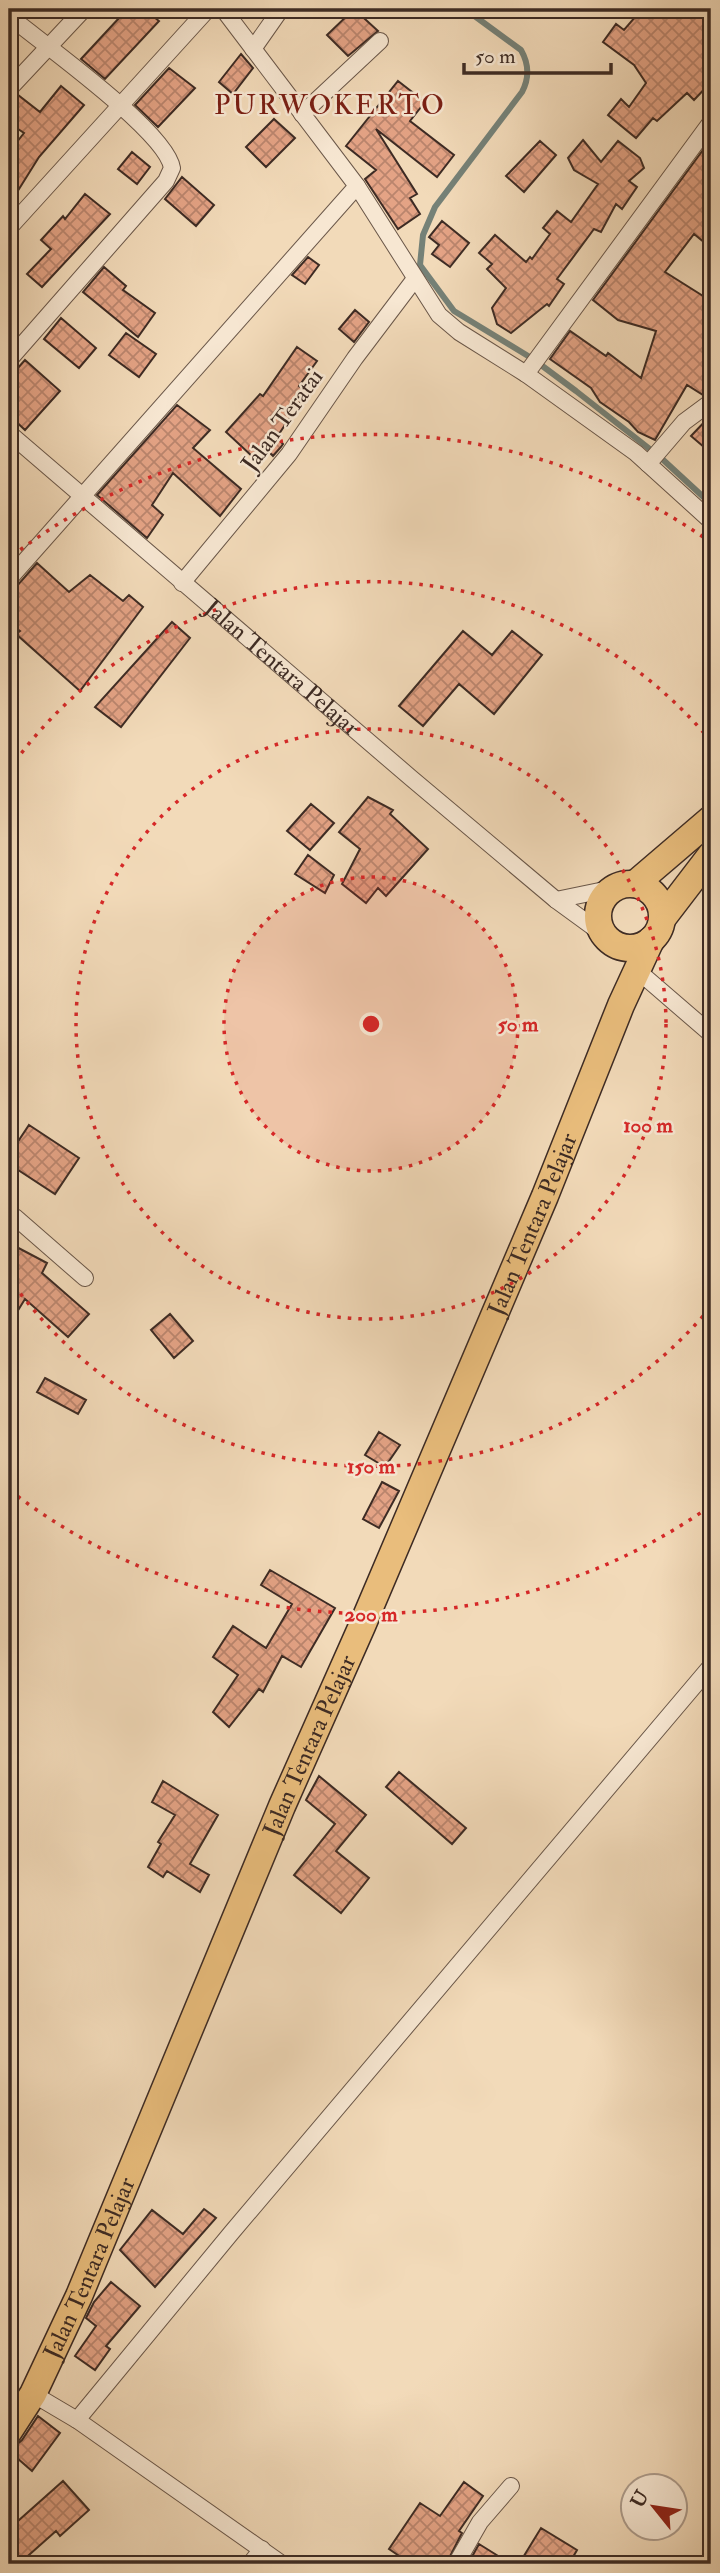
<svg xmlns="http://www.w3.org/2000/svg" width="720" height="2573" font-family="'IM FELL Double Pica',serif">
	<defs>
		<pattern id="building-cross-hatch" width="8" height="8" patternUnits="userSpaceOnUse" patternTransform="scale(1.75)"><rect width="8" height="8" fill="#e4a385"/><path d="M0 0l8 8M0 8l8-8" fill="none" stroke="#ba856d"/></pattern>
	</defs>
	<rect width="100%" height="100%" fill="#f2dab9"/>
	<filter id="stains"><feTurbulence type="fractalNoise" baseFrequency=".00286" numOctaves="4"/><feColorMatrix values="0 0 0 0 .2 0 0 0 0 .09 0 0 0 0 .02 0 0 0 .5 -.17"/></filter>
	<radialGradient id="worn" r=".72"><stop offset=".6" stop-color="#630" stop-opacity="0"/><stop offset="1" stop-color="#630" stop-opacity=".3"/></radialGradient>
	<g fill="none" stroke-linecap="round" stroke-linejoin="round">
		<!-- stream -->
		<path stroke="#758177" stroke-width="6" d="M465 9 521 50C529 64 530 77 522 92L435 207 423 235 420 265 454 311 533 359 576 391 660 457 711 504"/>
	</g>
	<!-- building -->
	<path fill="url(#building-cross-hatch)" stroke="#3d2b24" stroke-width="2" d="M111 9H144L159 21 105 79 81 59 120 17Z
		M354 9 378 31 348 56 327 35Z
		M642 9H711V82L694 100 687 93 657 121 653 118 636 138 608 115 621 99 629 107 646 83 634 65 603 42 616 24 624 30Z
		M241 54 253 68 233 94 219 82Z
		M169 68 195 88 158 127 135 105Z
		M398 81 425 102 410 121 454 155 437 177 376 129 417 194 410 198 420 214 398 229 365 179 376 170 346 146Z
		M61 86 84 105 39 157 9 205V152L24 133 9 123V99L18 95 40 112Z
		M274 119 295 138 266 167 246 147Z
		M711 139V248L694 234 665 272 711 301V388L703 395 687 385 655 440 638 432 629 422 600 402 591 388 550 359 570 331 606 356 608 353 641 378 656 331 618 320 593 300Z
		M583 140 601 162 618 141 640 158 644 168 629 181 637 187 622 209 616 204 601 232 594 229 557 279 564 284 549 306 547 304 511 333 497 324 492 308 506 288 487 269 492 264 479 253 495 235 526 262 530 257 532 259 550 234 543 228 557 211 571 222 598 184 574 170 568 158Z
		M540 141 556 155 524 192 506 176Z
		M132 152 150 167 137 184 118 169Z
		M182 177 214 205 196 226 165 199Z
		M85 194 110 214 42 287 27 274 51 249 41 240 63 216 65 219Z
		M442 221 469 243 450 267 432 254 439 245 429 237Z
		M308 257 319 265 305 284 292 275Z
		M104 267 126 286 123 290 155 313 138 337 83 292Z
		M355 310 369 322 354 342 339 329Z
		M61 318 96 348 79 368 44 339Z
		M126 333 156 354 139 377 109 355Z
		M297 347 317 361 299 386 307 392 277 437 283 444 281 447 273 456 269 452 264 458 258 453 254 458 226 432 260 394 263 396Z
		M25 360 60 391 25 430 9 415V397L18 387 9 378Z
		M177 405 210 430 193 448 241 489 220 516 173 473 152 505 163 515 147 538 97 495Z
		M711 415V453L691 436Z
		M37 563 69 592 90 575 123 601 129 595 143 607 80 691 16 634 20 631 9 623V589L17 586Z
		M172 622 190 638 121 727 95 707Z
		M463 631 492 655 512 631 542 655 494 714 459 684 423 726 399 706Z
		M368 797 393 810 390 814 428 849 386 896 378 888 366 903 342 884 360 849 339 832Z
		M311 804 334 823 310 850 287 831Z
		M308 855 334 875 325 893 295 874Z
		M29 1125 79 1158 55 1194 9 1164V1155Z
		M9 1243 47 1263 42 1273 89 1314 68 1337 25 1299 9 1325Z
		M170 1314 193 1341 174 1358 151 1330Z
		M45 1378 86 1400 78 1414 37 1392Z
		M379 1432 400 1445 385 1467 365 1455Z
		M382 1482 399 1491 379 1528 363 1519Z
		M270 1570 335 1608 301 1667 282 1656 263 1692 259 1689 229 1727 213 1712 238 1675 213 1657 233 1626 266 1648 292 1604 261 1585Z
		M399 1772 466 1828 452 1844 386 1787Z
		M319 1776 366 1815 336 1851 369 1878 341 1913 294 1875 335 1824 306 1800Z
		M163 1781 218 1815 190 1864 209 1875 200 1892 167 1871 163 1877 148 1867 161 1844 158 1842 175 1815 152 1802Z
		M204 2209 216 2218 155 2287 120 2250 152 2210 183 2234Z
		M111 2282 140 2306 106 2346 110 2349 95 2370 75 2356 96 2326 86 2318 94 2302Z
		M38 2416 60 2433 32 2471 9 2451 22 2440Z
		M63 2481 89 2510 60 2536 56 2531 21 2562 9 2548V2529Z
		M464 2482 483 2496 459 2531 462 2533 446 2564H411L389 2549 420 2503 440 2516Z
		M541 2528 577 2550 569 2564H519Z
		M479 2544 511 2564H468Z"/>
	<g fill="none" stroke-linecap="round" stroke-linejoin="round">
		<!-- minor casing -->
		<g stroke="#6a5749" stroke-width="18">
			<g id="minor">
				<path d="M9 16C42 43 167 132 172 168L166 181 9 360"/>
				<path d="M253 49 281 9"/>
				<path d="M9 89 84 9"/>
				<path d="M302 114 380 41"/>
				<path d="M357 186 439 315 459 332 526 374 636 453 711 521"/>
				<path d="M9 228 208 9"/>
				<path d="M526 374 711 122"/>
				<path id="s1" d="M9 433 411 778 556 900 604 935"/>
				<path d="M648 464 684 422 711 402"/>
				<path d="M9 579 357 186 223 9"/>
				<path d="M182 583 289 454 355 358 414 280"/>
				<path d="M556 900 614 888"/>
				<path d="M638 971 711 1034"/>
				<path d="M15 1217 85 1278"/>
				<path d="M33 2394 77 2420 282 2564"/>
				<path d="M77 2420 232 2232 711 1666"/>
				<path d="M250 2564 262 2549"/>
				<path d="M456 2564 480 2522 511 2486"/>
			</g>
		</g>
		<!-- trunk casing -->
		<g stroke="#3d2b24" stroke-width="29">
			<g id="trunk">
				<path d="M635 884 711 819"/>
				<circle cx="630" cy="916" r="32"/>
				<path d="M662 919 711 855"/>
				<path id="s2" d="M9 2431 33 2394 79 2296 282 1806 362 1626 545 1196 621 1005 651 940"/>
			</g>
		</g>
		<!-- minor -->
		<use href="#minor" stroke="#f7e7d2" stroke-width="16"/>
		<!-- trunk -->
		<use href="#trunk" stroke="#e9bd7c" stroke-width="26"/>
	</g>
	<!-- distance rings -->
	<circle cx="371" cy="1024" r="147" fill="#d62828" fill-opacity=".12"/>
	<g fill="none" stroke="#d62828" stroke-width="3.5" stroke-dasharray="3.5 7">
		<circle cx="371" cy="1024" r="147"/>
		<circle cx="371" cy="1024" r="295"/>
		<path d="M710 1308A442 442 0 0 1 9 1278M9 770A442 442 0 0 1 710 740"/>
		<path d="M709 1507A590 590 0 0 1 12 1492M12 556A590 590 0 0 1 709 541"/>
	</g>
	<g text-anchor="middle" stroke-width="5" stroke-linejoin="round" paint-order="stroke">
		<!-- street labels -->
		<g font-size="24" fill="#3d2b24" stroke="#f7e7d2">
			<text transform="translate(282 420) rotate(-54)" y="8">Jalan Teratai</text>
			<text dy="8" stroke="none"><textPath href="#s1" startOffset="360">Jalan Tentara Pelajar</textPath></text>
			<text dy="8" stroke="none"><textPath href="#s2" startOffset="1316">Jalan Tentara Pelajar</textPath></text>
			<text dy="8" stroke="none"><textPath href="#s2" startOffset="749">Jalan Tentara Pelajar</textPath></text>
			<text dy="8" stroke="none"><textPath href="#s2" startOffset="182">Jalan Tentara Pelajar</textPath></text>
		</g>
		<!-- quarter labels -->
		<g font-size="28" letter-spacing="2" fill="#7a1f14" stroke="#f7e7d2">
			<text x="330" y="114">PURWOKERTO</text>
		</g>
	</g>
	<circle cx="371" cy="1024" r="10" fill="#d62828" stroke="#f7e7d2" stroke-width="3.5"/>
	<g font-size="21" text-anchor="middle" font-weight="bold" fill="#d62828" stroke="#f7e7d2" stroke-width="5" stroke-linejoin="round" paint-order="stroke">
		<text x="518" y="1031">50 m</text>
		<text x="648" y="1132">100 m</text>
		<text x="371" y="1473">150 m</text>
		<text x="371" y="1621">200 m</text>
	</g>
	<!-- margin -->
	<rect width="720" height="2573" fill="none" stroke="#f2dab9" stroke-width="35"/>
	<rect x="10" y="10" width="699" height="2552" fill="none" stroke="#3d2b24" stroke-width="3.5"/>
	<rect x="18" y="18" width="685" height="2538" fill="none" stroke="#3d2b24" stroke-width="2"/>
	<!-- north arrow -->
	<g transform="translate(654 2507) rotate(300)"><circle r="33" fill="#f7e7d2" stroke="#ad9c8c" stroke-width="2"/>
	<path d="M0-5L12 26L0 18L-12 26Z" fill="#8f2418"/>
	<text y="-10" font-size="19" font-weight="bold" text-anchor="middle" fill="#3d2b24">U</text>
	</g>
	<!-- scale -->
	<path d="M464 63v10h147v-10" fill="none" stroke="#3d2b24" stroke-width="3.5"/>
	<text x="475" y="63" font-size="21" fill="#3d2b24" stroke="#f7e7d2" stroke-width="5" paint-order="stroke">50 m</text>
	<rect width="100%" height="100%" filter="url(#stains)"/>
	<rect width="100%" height="100%" fill="url(#worn)"/>
</svg>
